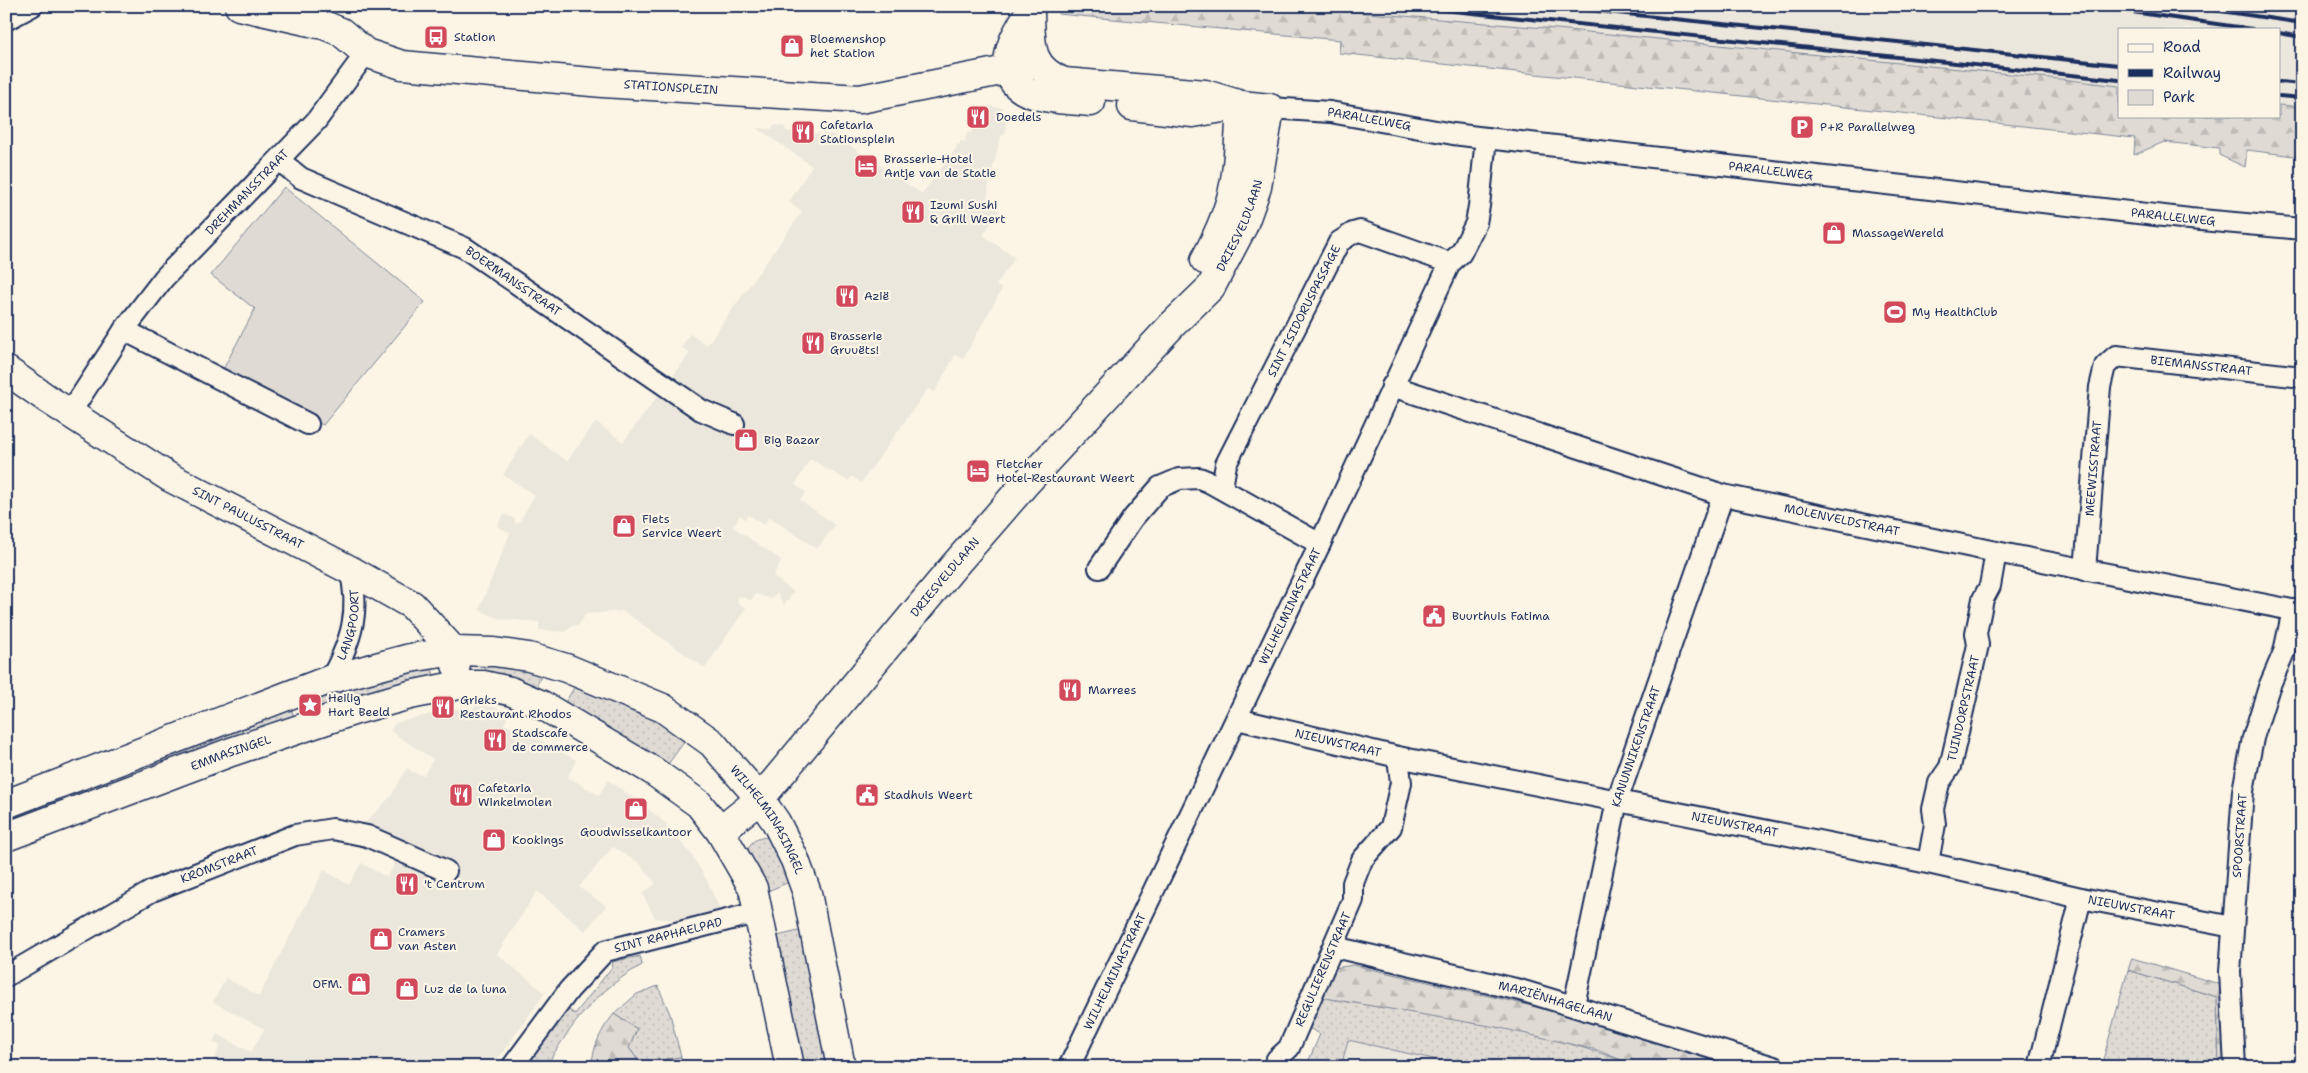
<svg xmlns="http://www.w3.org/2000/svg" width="2308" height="1073" font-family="'Shantell Sans',sans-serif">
	<defs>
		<pattern id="green-dots" width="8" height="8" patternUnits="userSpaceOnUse" patternTransform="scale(1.25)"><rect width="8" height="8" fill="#dfdbd4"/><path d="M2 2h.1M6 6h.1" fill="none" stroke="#bfbcb8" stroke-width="1.8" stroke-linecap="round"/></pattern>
		<pattern id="forest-firs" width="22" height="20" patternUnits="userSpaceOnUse" patternTransform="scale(1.25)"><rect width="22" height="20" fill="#dfdbd4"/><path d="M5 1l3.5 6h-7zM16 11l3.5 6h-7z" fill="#bfbcb8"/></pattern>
	</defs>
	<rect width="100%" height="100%" fill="#fcf5e5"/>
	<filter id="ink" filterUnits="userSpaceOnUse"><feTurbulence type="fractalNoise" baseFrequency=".02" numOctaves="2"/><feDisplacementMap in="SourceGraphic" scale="10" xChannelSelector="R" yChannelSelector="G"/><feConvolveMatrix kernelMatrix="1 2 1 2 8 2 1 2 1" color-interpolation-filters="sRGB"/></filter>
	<g filter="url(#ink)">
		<!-- built -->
		<path fill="#ece7dc" d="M1285 6H2302V107L2279 105V29H2119V86L1568 30Z
			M987 106 1003 108V112H1007L1005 134 1001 136 989 183 987 202 1000 211 983 235 1015 258 996 285 1002 289 963 359 955 355 935 392 928 389 861 483 852 476 848 481 810 459 795 485 806 492 800 500 835 525 817 549 769 517 764 525 748 515 745 519 740 515 733 527 781 560 773 576 794 592 784 605 777 593 771 599 756 594 751 600 739 596 737 602 746 608 705 668 623 611 586 614 578 626 574 625 565 632 539 630V622L500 619 479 610 510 533 497 526 504 514 515 519 514 522 518 524 535 495 503 475 529 434 567 461 596 422 623 442 690 353 681 347 690 334 707 345 802 212 789 202 812 166 757 128 772 129 774 125 784 126 786 131 834 135 922 194 957 147 956 144 960 145V141L965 142 967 132 972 133V129H980L982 110H986Z
			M475 705 495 707 506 713 507 719 504 724 544 742 576 760 568 777 599 795 608 780 645 806 665 823 691 854 707 880 720 910 690 922 655 918 642 893 656 884 639 863 613 847 579 887 606 906 585 931 537 891 497 954 545 993 492 1067H486L479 1061 474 1067H211L220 1046 213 1042 217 1034 251 1052 264 1029 213 1002 226 978 259 996 324 870 349 885 361 863 387 877 405 845 361 827 391 796 407 768 414 773 424 775 433 759 390 731 395 723 450 709 469 708 472 709Z
			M1348 1040 1469 1067H1341Z"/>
		<!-- green -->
		<path fill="url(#green-dots)" stroke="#7d8599" d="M428 660 435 677 342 703 337 686Z
			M488 662 545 669 533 692 484 673Z
			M578 681 655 718 687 738 663 771 563 706Z
			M329 688 335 705 303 716 298 700Z
			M289 704 295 719 166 769 159 752Z
			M154 755 160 772 41 818 33 801Z
			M768 837 775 840 794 880 763 893C755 874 732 839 768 837Z
			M807 929 835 1067H800L773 937Z
			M640 956 642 965C599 988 570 1025 546 1067H517L563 1006 575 1014 613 966 612 962Z
			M2128 970 2217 997 2219 1067H2101Z
			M658 986 670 1014 681 1057 640 1063 629 1048 637 1029 614 1014 637 994Z
			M1319 997C1425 1015 1537 1026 1638 1067H1469L1348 1040 1341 1067H1306L1320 1034 1307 1027Z"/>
		<!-- forest -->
		<path fill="url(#forest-firs)" stroke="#7d8599" d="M1061 6H1285L1568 30 2070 80 2119 86V116H2279V105L2302 107V157L2247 150 2245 167 2219 155V148L2164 142 2134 155 2135 138 1339 53 1340 40 1058 14Z
			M2132 958 2229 987 2232 1067H2219L2217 997 2128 970Z
			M1353 965 1541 1008 1736 1067H1638L1597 1050 1496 1027 1319 997 1334 968Z
			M614 1014 637 1029 629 1048 640 1063 681 1057 683 1067H591C594 1045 600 1031 614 1014Z"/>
		<!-- pitch -->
		<path fill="#dfdbd4" stroke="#7d8599" d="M284 187 425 302 323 425 220 375 255 309 211 275Z"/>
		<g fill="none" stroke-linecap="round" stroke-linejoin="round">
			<!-- street casing -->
			<g stroke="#1b2f5e" stroke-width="24">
				<g id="street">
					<path d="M6 20 32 6"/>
					<path id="s1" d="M1270 108 1330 112 1453 134 1486 138 2190 219 2302 229"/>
					<path id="s2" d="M280 161 301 178 465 248 701 410 734 424"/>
					<path d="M124 330 308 424"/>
					<path id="s3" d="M1392 386 1723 495 1996 552 2302 612"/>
					<path id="s4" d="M70 413 124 330 164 278 316 121 366 53"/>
					<path id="s5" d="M1222 488 1226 464 1339 242 1353 233 1360 231 1450 263"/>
					<path d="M1099 568 1133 518 1160 487 1179 479 1199 478 1209 482 1320 544"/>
					<path id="s6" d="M2085 570 2100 387 2105 366 2116 356 2302 377"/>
					<path id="s7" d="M331 679C351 641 361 612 350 570"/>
					<path id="s8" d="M1237 719 1398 757 1928 863 2081 898 2233 927"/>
					<path id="s9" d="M1928 863 1935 824 1933 809 1939 783 1950 767 1978 645 1976 633 1983 599 1990 586 1996 552"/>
					<path id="s10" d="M1334 947 1520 990 1774 1067"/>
					<path id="s11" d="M6 976 152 891 295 835 333 829 367 836 446 871"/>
					<path id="s12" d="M1574 1005 1617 801 1723 495"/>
					<path id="s13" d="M512 1067 569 990 605 951 759 912"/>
					<path id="s14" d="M1069 1067 1320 544 1444 276 1450 263 1461 253 1476 223 1479 206 1486 138"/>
					<path id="s15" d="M1273 1067 1277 1059 1289 1048 1353 900V883L1362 860 1391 827 1401 783 1398 757"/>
					<path d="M2039 1067 2081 898"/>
					<path id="s16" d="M2235 1067 2230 972 2243 791 2253 738 2269 687 2284 652 2293 610"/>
				</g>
			</g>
			<!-- secondary casing -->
			<g stroke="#1b2f5e" stroke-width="31">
				<g id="secondary">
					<path id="s17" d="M239 6 324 25 341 32 366 53 402 65 603 83 860 99 1037 64"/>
					<path d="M1030 11C1024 21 1017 32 1013 42 990 101 1053 98 1091 102"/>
					<path d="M1132 106 1193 113 1235 106"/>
					<path d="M1205 260C1215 241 1224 222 1230 202 1239 171 1239 136 1241 105"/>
					<path id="s18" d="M6 370 49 400 169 477 350 570 412 605 454 651 456 665"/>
					<path id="s19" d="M6 804 331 679 410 658 454 651 494 652 529 657 566 668 663 708 712 743 760 799 776 822 795 860 807 893 841 1067"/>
					<path id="s20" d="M720 831 760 799 953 567 1024 485 1173 324 1211 287 1243 226 1257 187 1270 108 1241 105 1205 94 1064 82C1028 68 1031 44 1030 11"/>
					<path id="s21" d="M6 837 231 752 356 710 410 695 459 685H483L510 691 542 705 653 771 699 804 720 831 753 888 790 1067"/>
				</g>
			</g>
			<!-- street -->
			<use href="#street" stroke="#fcf5e5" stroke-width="20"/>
			<!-- secondary -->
			<use href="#secondary" stroke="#fcf5e5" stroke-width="28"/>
			<!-- rail -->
			<path stroke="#1b2f5e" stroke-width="4" d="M1405 6 2119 80
				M1549 6 2119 65
				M2090 6 2252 29
				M2186 6 2302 23
				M2279 33 2302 37
				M2279 82 2302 84
				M2279 96 2302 98"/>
		</g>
	</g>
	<!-- icons -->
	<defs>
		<g id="bus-square" transform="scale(1.25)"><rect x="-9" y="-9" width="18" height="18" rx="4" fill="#d1495b" stroke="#fcf5e5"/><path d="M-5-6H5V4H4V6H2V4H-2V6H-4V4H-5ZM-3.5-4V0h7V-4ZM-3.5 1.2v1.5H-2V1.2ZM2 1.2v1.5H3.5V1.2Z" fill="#fff"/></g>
		<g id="shop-square" transform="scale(1.25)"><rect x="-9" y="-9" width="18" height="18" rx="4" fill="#d1495b" stroke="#fcf5e5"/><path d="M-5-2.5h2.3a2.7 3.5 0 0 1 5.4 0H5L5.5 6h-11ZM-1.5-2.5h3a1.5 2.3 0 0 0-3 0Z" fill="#fff"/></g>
		<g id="restaurant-square" transform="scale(1.25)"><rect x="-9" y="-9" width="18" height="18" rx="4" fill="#d1495b" stroke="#fcf5e5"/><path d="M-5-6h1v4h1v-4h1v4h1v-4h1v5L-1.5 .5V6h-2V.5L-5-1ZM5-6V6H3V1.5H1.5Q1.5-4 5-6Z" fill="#fff"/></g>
		<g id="parking-square" transform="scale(1.25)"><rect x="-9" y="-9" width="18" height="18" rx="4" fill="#d1495b" stroke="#fcf5e5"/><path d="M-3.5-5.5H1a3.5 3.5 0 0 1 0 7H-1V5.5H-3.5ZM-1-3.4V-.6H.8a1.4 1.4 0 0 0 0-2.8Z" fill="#fff"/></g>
		<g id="hotel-square" transform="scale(1.25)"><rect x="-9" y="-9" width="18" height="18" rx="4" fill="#d1495b" stroke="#fcf5e5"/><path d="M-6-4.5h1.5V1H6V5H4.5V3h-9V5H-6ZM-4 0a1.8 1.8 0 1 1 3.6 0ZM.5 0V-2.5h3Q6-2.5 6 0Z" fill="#fff"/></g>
		<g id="stadium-square" transform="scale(1.25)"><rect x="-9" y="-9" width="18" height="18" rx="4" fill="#d1495b" stroke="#fcf5e5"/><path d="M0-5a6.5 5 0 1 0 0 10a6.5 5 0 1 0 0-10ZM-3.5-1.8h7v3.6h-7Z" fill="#fff"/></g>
		<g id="civic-square" transform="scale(1.25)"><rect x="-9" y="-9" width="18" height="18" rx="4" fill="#d1495b" stroke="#fcf5e5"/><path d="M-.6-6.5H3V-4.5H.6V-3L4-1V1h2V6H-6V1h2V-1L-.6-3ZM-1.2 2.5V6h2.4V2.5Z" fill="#fff"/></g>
		<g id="sight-square" transform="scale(1.25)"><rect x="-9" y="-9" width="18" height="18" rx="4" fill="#d1495b" stroke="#fcf5e5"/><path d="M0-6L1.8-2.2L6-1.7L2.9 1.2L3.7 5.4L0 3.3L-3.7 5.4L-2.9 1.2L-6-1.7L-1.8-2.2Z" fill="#fff"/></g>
	</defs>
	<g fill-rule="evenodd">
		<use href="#bus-square" x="436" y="37"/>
		<use href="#shop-square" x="792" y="46"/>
		<use href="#restaurant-square" x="978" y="117"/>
		<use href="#parking-square" x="1802" y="127"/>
		<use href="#restaurant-square" x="803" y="132"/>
		<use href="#hotel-square" x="866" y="166"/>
		<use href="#restaurant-square" x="913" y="212"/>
		<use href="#shop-square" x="1834" y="233"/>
		<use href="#restaurant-square" x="847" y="296"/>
		<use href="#stadium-square" x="1895" y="312"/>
		<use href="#restaurant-square" x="813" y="343"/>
		<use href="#shop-square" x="746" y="440"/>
		<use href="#hotel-square" x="978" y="471"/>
		<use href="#shop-square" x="624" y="526"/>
		<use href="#civic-square" x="1434" y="616"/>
		<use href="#restaurant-square" x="1070" y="690"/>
		<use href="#sight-square" x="310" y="705"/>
		<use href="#restaurant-square" x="443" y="707"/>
		<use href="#restaurant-square" x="495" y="740"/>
		<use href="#restaurant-square" x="461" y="795"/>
		<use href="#civic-square" x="867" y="795"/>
		<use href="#shop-square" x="636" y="809"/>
		<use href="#shop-square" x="494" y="840"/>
		<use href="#restaurant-square" x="407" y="884"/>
		<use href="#shop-square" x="381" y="939"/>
		<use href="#shop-square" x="359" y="984"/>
		<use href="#shop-square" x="407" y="989"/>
	</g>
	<g text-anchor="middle" stroke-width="4.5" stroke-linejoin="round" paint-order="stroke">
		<!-- poi labels -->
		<g font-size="12" fill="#1b2f5e" stroke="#fcf5e5" text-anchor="start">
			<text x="454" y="41">Station</text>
			<text x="810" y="43">Bloemenshop<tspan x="810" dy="14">het Station</tspan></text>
			<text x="996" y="121">Doedels</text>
			<text x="820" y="129">Cafetaria<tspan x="820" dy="14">Stationsplein</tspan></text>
			<text x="1820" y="131">P+R Parallelweg</text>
			<text x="884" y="163">Brasserie-Hotel<tspan x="884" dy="14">Antje van de Statie</tspan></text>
			<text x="930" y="209">Izumi Sushi<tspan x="930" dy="14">&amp; Grill Weert</tspan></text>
			<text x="1852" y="237">MassageWereld</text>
			<text x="864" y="300">Azië</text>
			<text x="1912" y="316">My HealthClub</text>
			<text x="830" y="340">Brasserie<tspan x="830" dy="14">Gruuëts!</tspan></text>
			<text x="764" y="444">Big Bazar</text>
			<text x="996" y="468">Fletcher<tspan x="996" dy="14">Hotel-Restaurant Weert</tspan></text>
			<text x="642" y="523">Fiets<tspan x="642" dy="14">Service Weert</tspan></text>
			<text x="1452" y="620">Buurthuis Fatima</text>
			<text x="1088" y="694">Marrees</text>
			<text x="328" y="702">Heilig<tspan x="328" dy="14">Hart Beeld</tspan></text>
			<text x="460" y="704">Grieks<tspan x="460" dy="14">Restaurant Rhodos</tspan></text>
			<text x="512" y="737">Stadscafe<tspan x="512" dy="14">de commerce</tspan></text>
			<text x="478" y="792">Cafetaria<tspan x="478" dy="14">Winkelmolen</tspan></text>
			<text x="884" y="799">Stadhuis Weert</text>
			<text x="636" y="836" text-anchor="middle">Goudwisselkantoor</text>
			<text x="512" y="844">Kookings</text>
			<text x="424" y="888">'t Centrum</text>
			<text x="398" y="936">Cramers<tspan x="398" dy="14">van Asten</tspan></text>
			<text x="342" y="988" text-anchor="end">OFM.</text>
			<text x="424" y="993">Luz de la luna</text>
		</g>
		<!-- street labels -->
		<g font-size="12" fill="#1b2f5e" stroke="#fcf5e5">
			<text dy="4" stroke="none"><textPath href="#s17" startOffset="446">STATIONSPLEIN</textPath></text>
			<text dy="4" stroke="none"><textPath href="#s1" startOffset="100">PARALLELWEG</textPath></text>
			<text dy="4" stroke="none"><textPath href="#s1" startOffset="505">PARALLELWEG</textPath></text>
			<text dy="4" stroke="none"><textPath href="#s4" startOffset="284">DREHMANSSTRAAT</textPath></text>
			<text dy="4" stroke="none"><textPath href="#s1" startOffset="910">PARALLELWEG</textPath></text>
			<text dy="4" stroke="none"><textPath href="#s20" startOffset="802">DRIESVELDLAAN</textPath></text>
			<text dy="4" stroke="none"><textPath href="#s2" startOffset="264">BOERMANSSTRAAT</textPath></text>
			<text dy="4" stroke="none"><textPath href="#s5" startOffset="196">SINT ISIDORUSPASSAGE</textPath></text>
			<text dy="4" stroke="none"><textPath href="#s6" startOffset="306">BIEMANSSTRAAT</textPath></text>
			<text dy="4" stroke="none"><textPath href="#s6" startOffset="102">MEEWISSTRAAT</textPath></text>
			<text dy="4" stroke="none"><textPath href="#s18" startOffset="284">SINT PAULUSSTRAAT</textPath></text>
			<text dy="4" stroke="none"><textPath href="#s3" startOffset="470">MOLENVELDSTRAAT</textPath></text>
			<text dy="4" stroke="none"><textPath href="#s20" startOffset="340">DRIESVELDLAAN</textPath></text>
			<text dy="4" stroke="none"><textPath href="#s14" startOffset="511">WILHELMINASTRAAT</textPath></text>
			<text dy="4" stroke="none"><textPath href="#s7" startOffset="58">LANGPOORT</textPath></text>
			<text dy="4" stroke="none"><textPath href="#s9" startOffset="161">TUINDORPSTRAAT</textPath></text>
			<text dy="4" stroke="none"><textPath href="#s8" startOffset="104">NIEUWSTRAAT</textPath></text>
			<text dy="4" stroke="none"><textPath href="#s12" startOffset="266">KANUNNIKENSTRAAT</textPath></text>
			<text dy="4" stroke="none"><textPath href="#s21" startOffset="240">EMMASINGEL</textPath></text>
			<text dy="4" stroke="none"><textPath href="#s19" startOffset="849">WILHELMINASINGEL</textPath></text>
			<text dy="4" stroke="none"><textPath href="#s8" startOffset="509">NIEUWSTRAAT</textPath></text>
			<text dy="4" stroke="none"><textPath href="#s16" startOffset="232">SPOORSTRAAT</textPath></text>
			<text dy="4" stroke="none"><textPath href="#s11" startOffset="241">KROMSTRAAT</textPath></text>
			<text dy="4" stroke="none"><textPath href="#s8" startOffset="914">NIEUWSTRAAT</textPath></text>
			<text dy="4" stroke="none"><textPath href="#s13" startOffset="214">SINT RAPHAELPAD</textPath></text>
			<text dy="4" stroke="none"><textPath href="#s15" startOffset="111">REGULIERENSTRAAT</textPath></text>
			<text dy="4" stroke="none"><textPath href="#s14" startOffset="106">WILHELMINASTRAAT</textPath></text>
			<text dy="4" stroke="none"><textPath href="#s10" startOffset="228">MARIËNHAGELAAN</textPath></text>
		</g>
	</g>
	<!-- margin -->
	<rect width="2308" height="1073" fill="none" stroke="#fcf5e5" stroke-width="25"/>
	<rect x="12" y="12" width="2283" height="1048" fill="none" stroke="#1b2f5e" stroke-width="2" filter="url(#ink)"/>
	<!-- legend -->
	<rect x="2118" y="28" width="162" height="90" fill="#fcf5e5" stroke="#a2a6af"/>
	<rect x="2128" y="44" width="25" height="8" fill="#fcf5e5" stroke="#a2a6af"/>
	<text x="2163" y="52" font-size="15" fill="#1b2f5e">Road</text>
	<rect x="2128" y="69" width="25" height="8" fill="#1b2f5e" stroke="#a2a6af"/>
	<text x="2163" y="78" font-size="15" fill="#1b2f5e">Railway</text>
	<rect x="2128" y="90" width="25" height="15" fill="#dfdbd4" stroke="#a2a6af"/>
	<text x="2163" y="102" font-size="15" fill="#1b2f5e">Park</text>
</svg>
